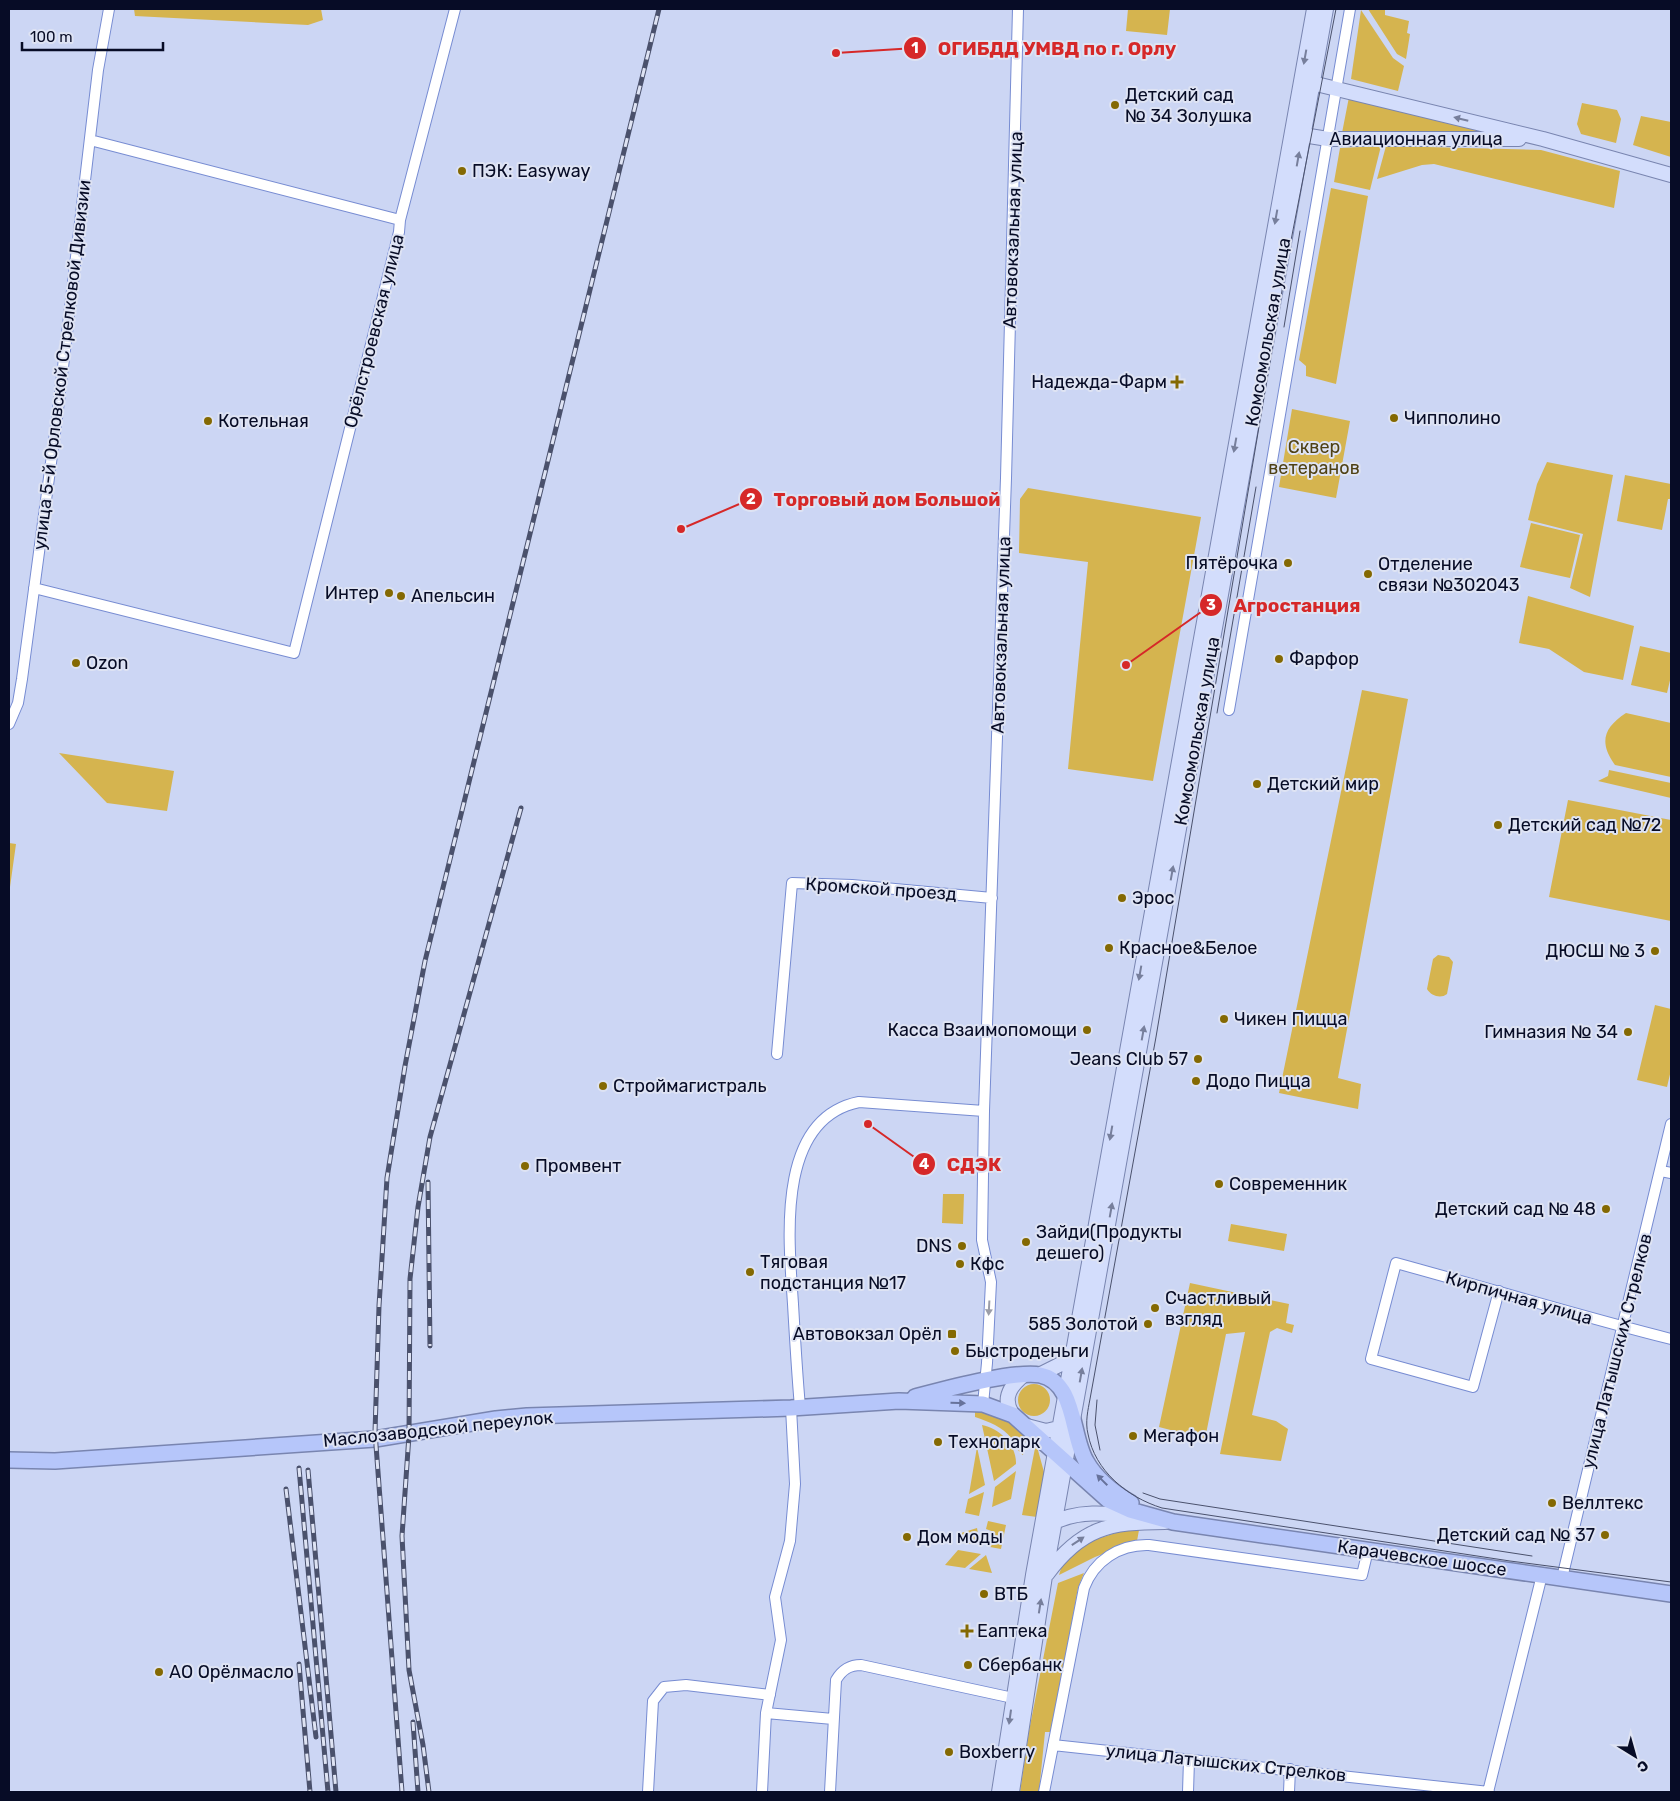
<svg xmlns="http://www.w3.org/2000/svg" width="1680" height="1801" font-family="Rubik,sans-serif">
	<rect width="100%" height="100%" fill="#ccd6f4"/>
	<!-- green -->
	<path fill="#d5b44f" d="M134 9H321L323 20 308 25 135 16Z
		M1128 9H1170L1167 35 1126 31Z
		M1368 9H1385V15L1409 21 1407 33 1410 34 1406 59 1397 54Z
		M1361 10 1393 58 1404 66 1398 91 1351 79Z
		M1349 97 1494 134 1342 133Z
		M1582 103 1617 110 1621 119 1616 143 1581 134 1577 124Z
		M1641 116 1671 122V157L1633 145Z
		M1381 146 1370 190 1334 182 1340 148Z
		M1386 146 1541 150 1620 171 1614 208 1434 164 1422 165 1377 179Z
		M1331 188 1368 196 1336 384 1306 376V366L1299 360Z
		M1292 409 1350 421 1336 498 1279 487Z
		M1547 462 1613 475 1590 597 1570 588 1583 534 1528 520 1537 484Z
		M1625 475 1671 484V499H1668L1662 530 1617 521Z
		M1028 488 1201 517 1153 781 1068 769 1088 562 1019 553 1020 499Z
		M1531 523 1580 535 1570 578 1520 567Z
		M1528 596 1634 626 1623 680 1584 672 1549 649 1519 643Z
		M1640 646 1671 653V676L1667 693 1631 685Z
		M1362 690 1408 699 1338 1078 1361 1084 1358 1109 1279 1093Z
		M1626 713 1671 723V777L1615 765C1599 743 1603 728 1626 713Z
		M59 753 174 771 167 811 107 803Z
		M1609 770 1671 783V798L1598 781 1608 776Z
		M1568 800 1671 820V921L1549 897Z
		M9 843 16 844 10 887H9Z
		M1438 955 1449 957 1453 962 1447 994C1441 999 1431 996 1427 989L1433 959Z
		M1655 1005 1671 1009V1070L1667 1087 1637 1080Z
		M943 1194H964L963 1224 942 1223Z
		M1231 1224 1287 1234 1284 1251 1228 1241Z
		M1190 1283 1289 1304 1286 1323 1294 1325 1292 1333 1277 1328 1270 1332 1252 1415 1276 1421 1288 1429 1281 1461 1220 1454 1245 1332 1226 1334 1205 1439 1159 1427Z
		M1018 1400a16 16 0 1 1 32 0a16 16 0 1 1-32 0Z
		M975 1411 1006 1418 1033 1439 1026 1438 1023 1455C1017 1451 1016 1444 1012 1439 1002 1426 989 1422 975 1417Z
		M982 1425C999 1428 1017 1445 1016 1464L994 1481Z
		M1036 1443 1044 1472 1037 1517 1022 1515Z
		M977 1447 985 1485 969 1494Z
		M1016 1471 1011 1499 992 1507 995 1487Z
		M984 1492 979 1516 965 1513 968 1499Z
		M988 1521 1006 1525 1001 1549 990 1547 994 1532 986 1529Z
		M977 1528 979 1539C974 1546 969 1544 962 1543L958 1534Z
		M1130 1529 1139 1530 1137 1541 1095 1557 1059 1575C1067 1544 1103 1537 1130 1529Z
		M958 1550 981 1554 965 1568 945 1565Z
		M986 1555 992 1573 969 1569Z
		M1084 1573 1078 1588 1052 1732H1045L1039 1792H1020L1029 1731 1058 1583Z"/>
	<g fill="none" stroke-linecap="round" stroke-linejoin="round">
		<!-- minor casing -->
		<g stroke="#778cd2" stroke-width="12">
			<path id="minor" d="M90 140 400 220
				M34 588 294 653 399 232 400 220 455 9
				M1229 710 1350 9
				M9 724 18 703 22 679 57 418 98 70 109 9
				M777 1054 792 883 852 885 992 898
				M1661 1171 1671 1173
				M1499 1291 1473 1387 1371 1359 1396 1263C1488 1288 1579 1316 1671 1339
				M983 1404 987 1363 991 1282 982 1240 984 1111 1006 478 1018 9
				M800 1407C797 1373 795 1339 793 1304 789 1241 775 1119 859 1102L984 1111
				M1562 1578 1671 1124
				M766 1713 833 1719
				M1053 1745 1489 1792
				M648 1792 653 1701 664 1687 686 1685 770 1695
				M762 1792 766 1713 781 1640 775 1597 790 1541 795 1484 791 1408
				M830 1792 836 1680C842 1670 849 1665 861 1665L1013 1698
				M1044 1792 1084 1588C1094 1561 1119 1544 1149 1545L1362 1575 1368 1550
				M1188 1792 1189 1760
				M1289 1792 1290 1769
				M1488 1792 1542 1575"/>
		</g>
		<!-- major casing -->
		<g stroke="#7985b0" stroke-width="16">
			<path id="major" d="M1312 83 1543 139 1671 175
				M1296 130 1303 135 1328 139H1519
				M1039 1375 1061 1364 1072 1351
				M1013 1415C1001 1398 1011 1385 1025 1374
				M1027 1426 1046 1431 1067 1426
				M1049 1525C1076 1509 1108 1513 1138 1517
				M1047 1574C1081 1528 1109 1522 1165 1522
				M999 1792 1033 1575 1314 9
				M1012 1792 1045 1576 1326 9"/>
		</g>
		<!-- highway casing -->
		<g stroke="#7985b0" stroke-width="18">
			<path id="highway" d="M915 1397C942 1390 1015 1370 1040 1375 1076 1382 1071 1436 1086 1461 1096 1479 1114 1493 1131 1503
				M9 1460 55 1461 375 1439 496 1419 527 1416 791 1408 899 1401 983 1404 1013 1415 1108 1500 1130 1510 1173 1522 1671 1594"/>
		</g>
		<!-- minor -->
		<use href="#minor" stroke="#fff" stroke-width="10"/>
		<!-- major -->
		<use href="#major" stroke="#d3ddfc" stroke-width="14"/>
		<!-- highway -->
		<use href="#highway" stroke="#b6c6fa" stroke-width="15"/>
		<!-- tram -->
		<path stroke="#4a516c" stroke-width="1" d="M1336 9 1287 261 1156 1037 1090 1399C1088 1410 1085 1422 1088 1434 1095 1471 1127 1497 1162 1508L1510 1561 1671 1582
			M1284 327 1300 231
			M1217 713 1256 487
			M1097 1400 1095 1425 1100 1450
			M1143 1493 1160 1499 1532 1556"/>
		<!-- rail casing -->
		<g stroke="#4a516c" stroke-width="5">
			<path id="rail" d="M428 1182 430 1346
				M299 1468 328 1792
				M308 1470 336 1792
				M286 1489 316 1737
				M299 1664 310 1792
				M413 1722 418 1792
				M402 1792 375 1432 379 1306 387 1178 405 1066 425 961 659 9
				M429 1792 423 1745 409 1670 402 1536 409 1435 410 1279 418 1207 430 1137 521 808"/>
		</g>
		<!-- rail -->
		<use href="#rail" stroke="#dee3f3" stroke-width="3" stroke-dasharray="9" stroke-linecap="butt"/>
	</g>
	<!-- one-way arrows -->
	<defs><path id="oneway-solid" d="M-6-.8H1V-3.2L6.5 0L1 3.2V.8H-6Z" transform="scale(1.25)"/></defs>
	<g fill="#777f9c">
		<use href="#oneway-solid" transform="translate(1305 57) rotate(100)"/>
		<use href="#oneway-solid" transform="translate(1461 119) rotate(-166)"/>
		<use href="#oneway-solid" transform="translate(1298 159) rotate(-80)"/>
		<use href="#oneway-solid" transform="translate(1276 217) rotate(100)"/>
		<use href="#oneway-solid" transform="translate(1235 445) rotate(100)"/>
		<use href="#oneway-solid" transform="translate(1172 873) rotate(-80)"/>
		<use href="#oneway-solid" transform="translate(1140 973) rotate(100)"/>
		<use href="#oneway-solid" transform="translate(1143 1033) rotate(-80)"/>
		<use href="#oneway-solid" transform="translate(1111 1133) rotate(100)"/>
		<use href="#oneway-solid" transform="translate(1111 1210) rotate(-80)"/>
		<use href="#oneway-solid" transform="translate(1081 1375) rotate(-80)"/>
		<use href="#oneway-solid" transform="translate(1078 1541) rotate(-34)"/>
		<use href="#oneway-solid" transform="translate(1040 1606) rotate(-81)"/>
		<use href="#oneway-solid" transform="translate(1010 1717) rotate(98)"/>
	</g>
	<use fill="#9c9ea8" href="#oneway-solid" transform="translate(989 1308) rotate(93)"/>
	<g fill="#67729b">
		<use href="#oneway-solid" transform="translate(958 1403) rotate(1)"/>
		<use href="#oneway-solid" transform="translate(1102 1480) rotate(-135)"/>
	</g>
	<!-- markers -->
	<g fill="#846902" stroke="#dee3f3" stroke-width="2">
		<circle cx="1115" cy="105" r="5"/>
		<circle cx="462" cy="171" r="5"/>
		<path d="M1174.5 374.5h5v5h5v5h-5v5h-5v-5h-5v-5h5z"/>
		<circle cx="1394" cy="418" r="5"/>
		<circle cx="208" cy="421" r="5"/>
		<circle cx="1288" cy="563" r="5"/>
		<circle cx="1368" cy="574" r="5"/>
		<circle cx="389" cy="593" r="5"/>
		<circle cx="401" cy="596" r="5"/>
		<circle cx="1279" cy="659" r="5"/>
		<circle cx="76" cy="663" r="5"/>
		<circle cx="1257" cy="784" r="5"/>
		<circle cx="1498" cy="825" r="5"/>
		<circle cx="1122" cy="898" r="5"/>
		<circle cx="1109" cy="948" r="5"/>
		<circle cx="1655" cy="951" r="5"/>
		<circle cx="1224" cy="1019" r="5"/>
		<circle cx="1087" cy="1030" r="5"/>
		<circle cx="1628" cy="1032" r="5"/>
		<circle cx="1198" cy="1059" r="5"/>
		<circle cx="1196" cy="1081" r="5"/>
		<circle cx="603" cy="1086" r="5"/>
		<circle cx="525" cy="1166" r="5"/>
		<circle cx="1219" cy="1184" r="5"/>
		<circle cx="1606" cy="1209" r="5"/>
		<circle cx="1026" cy="1242" r="5"/>
		<circle cx="962" cy="1246" r="5"/>
		<circle cx="960" cy="1264" r="5"/>
		<circle cx="750" cy="1272" r="5"/>
		<circle cx="1155" cy="1308" r="5"/>
		<circle cx="1148" cy="1324" r="5"/>
		<rect x="947" y="1329" width="10" height="10" rx="2.5"/>
		<circle cx="955" cy="1351" r="5"/>
		<circle cx="1133" cy="1436" r="5"/>
		<circle cx="938" cy="1442" r="5"/>
		<circle cx="1552" cy="1503" r="5"/>
		<circle cx="1605" cy="1535" r="5"/>
		<circle cx="907" cy="1537" r="5"/>
		<circle cx="984" cy="1594" r="5"/>
		<path d="M964.5 1623.5h5v5h5v5h-5v5h-5v-5h-5v-5h5z"/>
		<circle cx="968" cy="1665" r="5"/>
		<circle cx="159" cy="1672" r="5"/>
		<circle cx="949" cy="1752" r="5"/>
	</g>
	<g text-anchor="middle" stroke-width="4" stroke-linejoin="round" paint-order="stroke">
		<!-- poi labels -->
		<g font-size="18" fill="#070c26" stroke="#dee3f3" text-anchor="start">
			<text x="1125" y="101">Детский сад<tspan x="1125" dy="21">№ 34 Золушка</tspan></text>
			<text x="472" y="177">ПЭК: Easyway</text>
			<text x="1167" y="388" text-anchor="end">Надежда-Фарм</text>
			<text x="1404" y="424">Чипполино</text>
			<text x="218" y="427">Котельная</text>
			<text x="1278" y="569" text-anchor="end">Пятёрочка</text>
			<text x="1378" y="570">Отделение<tspan x="1378" dy="21">связи №302043</tspan></text>
			<text x="379" y="599" text-anchor="end">Интер</text>
			<text x="411" y="602">Апельсин</text>
			<text x="1289" y="665">Фарфор</text>
			<text x="86" y="669">Ozon</text>
			<text x="1267" y="790">Детский мир</text>
			<text x="1508" y="831">Детский сад №72</text>
			<text x="1132" y="904">Эрос</text>
			<text x="1119" y="954">Красное&amp;Белое</text>
			<text x="1645" y="957" text-anchor="end">ДЮСШ № 3</text>
			<text x="1234" y="1025">Чикен Пицца</text>
			<text x="1077" y="1036" text-anchor="end">Касса Взаимопомощи</text>
			<text x="1618" y="1038" text-anchor="end">Гимназия № 34</text>
			<text x="1188" y="1065" text-anchor="end">Jeans Club 57</text>
			<text x="1206" y="1087">Додо Пицца</text>
			<text x="613" y="1092">Строймагистраль</text>
			<text x="535" y="1172">Промвент</text>
			<text x="1229" y="1190">Современник</text>
			<text x="1596" y="1215" text-anchor="end">Детский сад № 48</text>
			<text x="1036" y="1238">Зайди(Продукты<tspan x="1036" dy="21">дешего)</tspan></text>
			<text x="952" y="1252" text-anchor="end">DNS</text>
			<text x="760" y="1268">Тяговая<tspan x="760" dy="21">подстанция №17</tspan></text>
			<text x="970" y="1270">Кфс</text>
			<text x="1165" y="1304">Счастливый<tspan x="1165" dy="21">взгляд</tspan></text>
			<text x="1138" y="1330" text-anchor="end">585 Золотой</text>
			<text x="942" y="1340" text-anchor="end">Автовокзал Орёл</text>
			<text x="965" y="1357">Быстроденьги</text>
			<text x="1143" y="1442">Мегафон</text>
			<text x="948" y="1448">Технопарк</text>
			<text x="1562" y="1509">Веллтекс</text>
			<text x="1595" y="1541" text-anchor="end">Детский сад № 37</text>
			<text x="917" y="1543">Дом моды</text>
			<text x="994" y="1600">ВТБ</text>
			<text x="977" y="1637">Еаптека</text>
			<text x="978" y="1671">Сбербанк</text>
			<text x="169" y="1678">АО Орёлмасло</text>
			<text x="959" y="1758">Boxberry</text>
		</g>
		<!-- street labels -->
		<g font-size="18" fill="#070c26" stroke="#dee3f3">
			<text x="1416" y="145">Авиационная улица</text>
			<text transform="translate(1013 230) rotate(-88)" y="6">Автовокзальная улица</text>
			<text transform="translate(374 331) rotate(-76)" y="6">Орёлстроевская улица</text>
			<text transform="translate(1268 332) rotate(-80)" y="6">Комсомольская улица</text>
			<text transform="translate(62 365) rotate(-83)" y="6">улица 5-й Орловской Стрелковой Дивизии</text>
			<text transform="translate(1001 635) rotate(-88)" y="6">Автовокзальная улица</text>
			<text transform="translate(1197 731) rotate(-80)" y="6">Комсомольская улица</text>
			<text transform="translate(881 889) rotate(4)" y="6">Кромской проезд</text>
			<text transform="translate(1519 1298) rotate(16)" y="6">Кирпичная улица</text>
			<text transform="translate(1617 1351) rotate(-76)" y="6">улица Латышских Стрелков</text>
			<text transform="translate(438 1429) rotate(-6)" y="6">Маслозаводской переулок</text>
			<text transform="translate(1422 1558) rotate(8)" y="6">Карачевское шоссе</text>
			<text transform="translate(1226 1763) rotate(6)" y="6">улица Латышских Стрелков</text>
		</g>
		<!-- park labels -->
		<g font-size="18" fill="#4f4114" stroke="#dee3f3">
			<text x="1314" y="453">Сквер<tspan x="1314" dy="21">ветеранов</tspan></text>
		</g>
	</g>
	<!-- callouts -->
	<path fill="none" stroke="#d62828" stroke-width="2" d="M836 53L915 48M681 529L751 499M1126 665L1211 605M868 1124L924 1164"/>
	<g fill="#d62828" stroke="#dee3f3" stroke-width="2">
		<circle cx="836" cy="53" r="5"/>
		<circle cx="681" cy="529" r="5"/>
		<circle cx="1126" cy="665" r="5"/>
		<circle cx="868" cy="1124" r="5"/>
		<circle cx="915" cy="48" r="12"/>
		<circle cx="751" cy="499" r="12"/>
		<circle cx="1211" cy="605" r="12"/>
		<circle cx="924" cy="1164" r="12"/>
	</g>
	<g font-size="15" text-anchor="middle" font-weight="bold" fill="#fff">
		<text x="915" y="53">1</text>
		<text x="751" y="504">2</text>
		<text x="1211" y="610">3</text>
		<text x="924" y="1169">4</text>
	</g>
	<g font-size="19" text-anchor="middle" font-weight="bold" fill="#d62828" stroke="#dee3f3" stroke-width="4" stroke-linejoin="round" paint-order="stroke">
		<text x="1057" y="55">ОГИБДД УМВД по г. Орлу</text>
		<text x="887" y="506">Торговый дом Большой</text>
		<text x="1297" y="612">Агростанция</text>
		<text x="974" y="1171">СДЭК</text>
	</g>
	<!-- border -->
	<rect width="1680" height="1801" fill="none" stroke="#070c26" stroke-width="20"/>
	<!-- north arrow -->
	<g transform="translate(1635 1756) rotate(143)" stroke="#dee3f3" stroke-width="4" paint-order="stroke">
	<path d="M0-4L9 19L0 12L-9 19Z" fill="#070c26"/>
	<text y="-8" font-size="14" font-weight="bold" text-anchor="middle" fill="#070c26">С</text>
	</g>
	<!-- scale -->
	<path d="M22 42v8h141v-8" fill="none" stroke="#070c26" stroke-width="2.5"/>
	<text x="30" y="42" font-size="15" fill="#070c26" stroke="#dee3f3" stroke-width="4" paint-order="stroke">100 m</text>
</svg>
